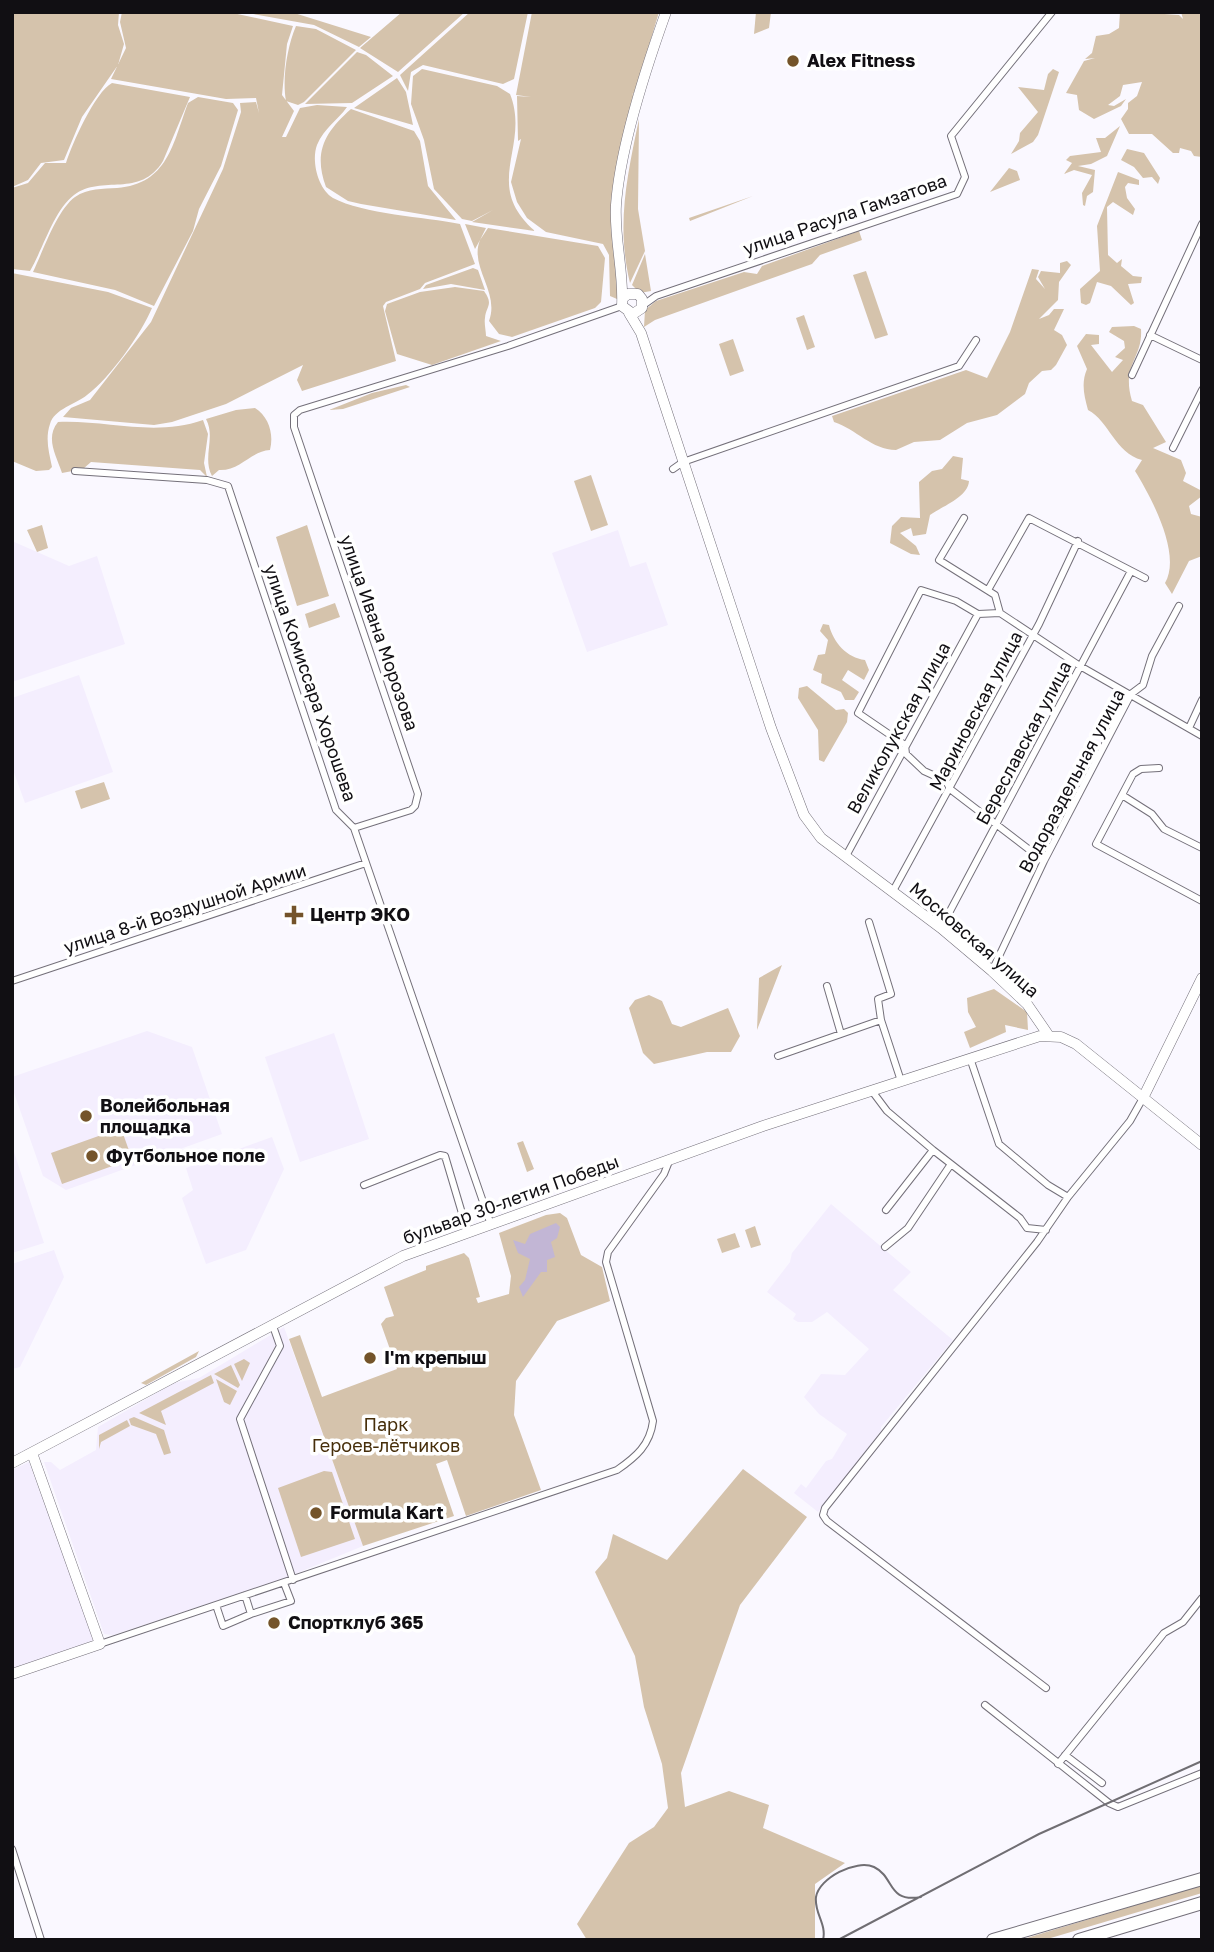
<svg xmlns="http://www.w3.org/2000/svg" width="1214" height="1952" font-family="'Golos Text',sans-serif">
	<rect width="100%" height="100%" fill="#faf8ff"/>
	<!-- built -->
	<path fill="#f4eefe" d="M618 530 630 567 646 562 668 625 587 652 552 553Z
		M12 541 69 566 97 556 125 644 12 682Z
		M79 675 113 772 25 803 12 767V698Z
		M147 1031 192 1047 222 1134 66 1190 43 1176 12 1087V1077Z
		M334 1033 369 1139 300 1162 265 1057Z
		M272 1137 284 1169 246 1250 206 1264 182 1198 193 1190 186 1168Z
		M12 1146 44 1243 12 1253Z
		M831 1204 911 1272 893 1290 953 1340 881 1427V1431L818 1512 794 1493 801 1484 806 1488 826 1461 832 1459 847 1434 819 1414 804 1397 821 1374 845 1375 869 1349 827 1312 812 1322H798L793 1319 796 1314 767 1292 790 1262 792 1253Z
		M54 1250 64 1277 20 1367 12 1369V1264Z
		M284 1327 363 1546 285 1578 113 1635 104 1634 44 1462H51L60 1470 96 1450 98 1427 174 1383 199 1378Z
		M29 1462 94 1640 12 1670V1470Z"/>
	<!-- green -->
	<path fill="#d5c3ac" d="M12 12H119L118 25 124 44 118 65 82 117 64 160 41 163 28 180 12 187Z
		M122 12H228L293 26 287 44 282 95 294 111 282 137H286L300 108 317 105 347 107C338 120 324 128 317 145 311 161 318 189 333 198 363 214 425 217 460 224L475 264 425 283 420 289 386 302 383 306 396 361 302 391 297 380 303 365 226 404 172 422 154 425 63 417 71 408 90 400 151 322 223 169 241 112 240 103 256 102 259 113 256 98 226 99 111 79 126 48 120 22Z
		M242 12H291L371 37 359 47 314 25Z
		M402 12H465L398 72 360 48Z
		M470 12H528L514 79 503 84 423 65 411 72 408 91 400 75Z
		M532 12H659L635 93 632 94 635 95 612 230 619 298 617 299 610 296 609 255 603 244 546 232 527 218 517 202 511 182 521 139 518 141 517 96 531 97 516 95Z
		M756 12H771L769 28 754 34Z
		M1120 12C1142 12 1159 14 1179 15L1183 19 1181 12H1202V157L1194 156 1191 151 1180 148 1179 153H1173L1152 134H1129L1121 119 1128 109V103L1137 96 1142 82 1123 85 1120 96 1108 105 1114 106 1126 99 1121 106 1094 119 1079 110 1077 95 1066 93 1084 61 1095 58 1085 59 1092 53 1096 36 1109 34 1119 28Z
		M296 26 316 29 356 50 304 102 298 105 286 101C282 79 287 47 296 26Z
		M357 52 366 55 393 76 352 103 305 104Z
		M422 69 497 86 510 94C531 147 481 184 535 231L472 222 493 210 472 221 462 219 434 189 424 140 411 104 413 76Z
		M1053 69 1059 72 1038 135 1033 142 1011 154 1019 141 1020 133 1038 112 1018 87 1044 90 1048 74Z
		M397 78 406 92 413 125 354 108Z
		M112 83 190 97 163 161C140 199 102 174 74 195 54 210 43 249 30 271L12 269V188L28 183 45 163H66C72 144 95 92 112 83Z
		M198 97 233 103 238 110 221 166 199 209 193 231 154 306 115 290 33 272C43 251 57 210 75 197 88 188 103 189 117 188 168 184 173 143 188 103Z
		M351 109 414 131 420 141 428 186 456 220 361 204 348 201 326 187C313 152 325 132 351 109Z
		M639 119 638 209 645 251 630 283C616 226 627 176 639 119Z
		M1120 126 1107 156 1091 164 1078 166 1095 170 1093 192 1087 196 1085 206 1083 205 1082 193 1092 175 1074 170 1064 174 1072 163 1066 160 1070 156 1101 152 1096 138H1105Z
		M1127 149 1144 153 1160 178 1158 184 1152 177 1143 178 1134 167 1121 160Z
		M1009 168 1017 171 1020 180 990 192Z
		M1118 172 1139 180V185L1128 183 1125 187 1127 198 1135 209 1133 215 1113 202 1107 207 1108 255 1117 263 1122 259 1121 266 1133 276 1142 277 1141 283 1128 284 1134 303 1131 305 1111 286 1097 282 1090 303 1086 305 1081 303 1080 289 1100 271 1097 226Z
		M753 196 690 221 689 218Z
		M465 224 486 228 480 240 488 228 598 246 605 258 601 302 595 308 512 337 499 334 489 321C500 292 469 267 480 240L475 249Z
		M859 231 862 240 820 255 812 264 655 320 644 327 645 310 656 301 744 272 757 274 762 266Z
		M645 254 651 291 640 293 632 285Z
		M1067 261 1071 265 1059 282 1058 300 1039 319 1049 315 1054 309H1064L1054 330 1062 335 1067 345 1056 365 1051 370 1042 371 1029 383 1025 394 997 415 967 423 940 440 914 442 896 450C872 450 856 429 834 422L832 416 966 370 987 378 1010 332 1032 269 1039 270 1036 279 1045 289 1038 277 1041 271 1060 273V263Z
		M473 268 478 270 485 290 451 284 423 289 426 285Z
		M866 271 888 335 875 339 853 275Z
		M12 273 108 292 152 308C141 334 110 378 87 395 76 404 54 409 50 424 45 439 49 452 52 467L49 470 36 471 12 461Z
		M455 287 484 291C494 305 486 306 485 318 484 323 486 331 486 336L501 341 432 365 397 354 385 311 387 304 420 292Z
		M804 315 815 347 807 350 796 318Z
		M1134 326 1141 329C1143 359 1121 364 1132 401L1143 405 1166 442 1153 448 1181 460 1186 473 1183 481 1202 491V496L1189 506 1191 514 1202 517V556L1189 561 1172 594 1165 583C1182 554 1151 497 1135 471L1142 460C1115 453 1109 421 1088 410 1084 395 1081 383 1087 369L1077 346 1086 334 1099 335V344L1091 345 1112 372 1123 360 1115 357 1125 348 1124 341 1109 332 1112 327Z
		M733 339 744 371 730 376 719 344Z
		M406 385 410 387 343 409 329 410 372 393Z
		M255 408C269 417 274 434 270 450 251 451 240 471 219 470L212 476C202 457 216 438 206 419L236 410Z
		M203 420 208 434 204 463 207 477 200 470 91 462 83 469 62 473C56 455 45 438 58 422 108 420 154 437 203 420Z
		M953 456 963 458 961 479 969 481C968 497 943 506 930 515L926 534 913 536 911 528 900 533 916 546 920 555 911 554 890 543 892 526 901 517 920 518 919 482 932 471 942 469Z
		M591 475 608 525 591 531 574 481Z
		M42 525 48 548 37 552 27 530Z
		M307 525 329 596 297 606 276 537Z
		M335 603 340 617 309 628 305 614Z
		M823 624 829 625C833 642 847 658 865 660L869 670 864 680 848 670 842 680 859 692 854 700H845L841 692 821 683 822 674 813 670 818 655 825 654 828 640 820 631Z
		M807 686 836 710 844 709 848 713 847 722 824 762 819 760 818 730 798 698 799 688Z
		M104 782 110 799 81 809 75 791Z
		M782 965 757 1030 759 978Z
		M994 989 1027 1012 1028 1030 1005 1025 1006 1032 970 1048 964 1032 976 1027 968 1012 967 998Z
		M649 995 662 1001 672 1024 681 1027 728 1008 740 1036 731 1052H707L654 1064 643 1053 629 1008 635 1000Z
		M121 1128 132 1159 62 1184 51 1153Z
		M523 1141 534 1169 527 1172 517 1143Z
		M560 1213 567 1218 581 1255 602 1267 610 1301 557 1321 516 1381 514 1415 541 1490 466 1516 447 1460 436 1464 454 1516 363 1546 289 1339 300 1335 322 1397 397 1369 381 1324 386 1318 394 1316 384 1287 426 1270V1266L464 1253 469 1258 480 1297 476 1298 478 1303 509 1294 511 1276 499 1233 546 1215Z
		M755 1226 761 1245 751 1248 745 1230Z
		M735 1233 740 1247 722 1253 717 1239Z
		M199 1351 196 1357 146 1385 141 1383Z
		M244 1359 250 1363 242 1381 234 1364Z
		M231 1365 240 1385 238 1388 214 1374Z
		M211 1375 214 1383 161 1411 166 1425 139 1413Z
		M216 1379 237 1391 230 1405 224 1402Z
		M134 1417 164 1430 171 1453 164 1455 156 1434 131 1425 129 1419Z
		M127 1420 130 1426 101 1442 99 1449V1435Z
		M743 1469 807 1517 740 1605 681 1773 685 1807 729 1791 769 1805 763 1828 845 1863 815 1884V1940H587L577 1924 629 1843 654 1827 668 1808 662 1764 644 1707 635 1656 595 1572 607 1558 613 1534 667 1560Z
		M324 1471 332 1472 355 1539 301 1557 278 1488Z
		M1202 1885V1893L1044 1940H1020Z"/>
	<!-- water -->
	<path fill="#c2b6d5" d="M556 1223 560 1227 557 1238 551 1242 555 1257 547 1260V1272H541L523 1297 519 1287 525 1280 530 1259 518 1253 513 1240 525 1244 530 1234Z"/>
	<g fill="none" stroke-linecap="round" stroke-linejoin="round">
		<!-- street casing -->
		<g stroke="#74707a" stroke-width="8">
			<path id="street" d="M642 306 656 296 957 194 965 177 951 136 1052 12
				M1150 335 1202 360
				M1132 375 1202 224
				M1173 448 1202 390
				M673 469 683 462 959 366 976 340
				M75 471 207 480 228 486 336 810 354 828 490 1222
				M964 518 939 560 995 595 1000 613
				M988 590 1029 518 1145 578
				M1189 728 1202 700
				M1159 768 1141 769 1133 774 1096 844 1202 901
				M1122 795 1152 814 1164 829 1202 848
				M354 828 411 810 415 806 418 794 294 427V415L300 410 508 346 622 306
				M846 856 978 614
				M1044 861 950 789 946 781 924 771 906 754 905 745 858 713 921 590 956 601 978 614 1000 613 1080 666 1202 736
				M893 891 1039 624 1078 541
				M869 922 891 994 878 999 881 1020
				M941 928 1131 571
				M992 971 1044 861 1131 694 1143 685 1152 656 1179 606
				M12 981 366 863
				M827 986 841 1034
				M778 1056 881 1020 901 1081
				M970 1058 999 1144 1048 1185 1068 1197
				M872 1091 887 1111 933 1150 886 1210
				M933 1150 951 1164
				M364 1185 440 1155 445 1156 467 1230
				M885 1247 908 1228 951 1164 1020 1218 1027 1228 1046 1230
				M273 1326 280 1346 240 1419 293 1580
				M245 1595 251 1614 291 1601 284 1583
				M216 1605 223 1626 251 1614
				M100 1644 617 1470C636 1457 650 1445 653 1421L606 1262 608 1252 664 1174 670 1159
				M1046 1688 827 1521 823 1515 825 1508 1037 1242 1068 1197 1130 1121 1143 1098
				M985 1705 1109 1803 1118 1807 1202 1773
				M1065 1755 1102 1783
				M1058 1764 1164 1633 1183 1622 1202 1598
				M12 1849 41 1940"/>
		</g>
		<!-- secondary casing -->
		<g stroke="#74707a" stroke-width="11">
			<path id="secondary" d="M623 298 628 294H638L642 299V308L633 314 622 306C624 272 614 239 616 205 620 149 647 65 666 12
				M629 313 641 333 771 728 804 815 821 838 941 928 992 971 1027 1004 1049 1036
				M1143 1098 1202 978
				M12 1463 403 1256 763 1126 1040 1036 1061 1037 1076 1044 1202 1145
				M12 1674 100 1644 32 1453"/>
		</g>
		<!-- highway casing -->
		<g stroke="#74707a" stroke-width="14">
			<path id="highway" d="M993 1940 1202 1879
				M1079 1940 1202 1903"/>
		</g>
		<!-- street -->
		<use href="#street" stroke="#fff" stroke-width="6"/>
		<!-- secondary -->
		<use href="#secondary" stroke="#fff" stroke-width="10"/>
		<!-- highway -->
		<use href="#highway" stroke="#fff" stroke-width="12"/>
		<!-- tram -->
		<path stroke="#706e73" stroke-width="2" d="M823 1940C827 1924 814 1913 816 1897 819 1878 856 1859 874 1867 895 1877 887 1903 921 1897
			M838 1940 1039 1834 1202 1761"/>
	</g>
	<!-- markers -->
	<g fill="#74542a" stroke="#fff" stroke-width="2.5">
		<circle cx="793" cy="61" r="7"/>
		<path d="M290.5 904.5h7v7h7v7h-7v7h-7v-7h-7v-7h7z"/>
		<circle cx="86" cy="1116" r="7"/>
		<circle cx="92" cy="1156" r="7"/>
		<circle cx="370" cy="1358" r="7"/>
		<circle cx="316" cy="1513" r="7"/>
		<circle cx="274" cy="1623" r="7"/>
	</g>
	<g text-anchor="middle" stroke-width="7" stroke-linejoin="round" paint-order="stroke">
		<!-- poi labels -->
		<g font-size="18" font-weight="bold" fill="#110f13" stroke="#fff" text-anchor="start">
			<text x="807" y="67">Alex Fitness</text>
			<text x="310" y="921">Центр ЭКО</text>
			<text x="100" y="1112">Волейбольная<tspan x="100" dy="21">площадка</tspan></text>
			<text x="106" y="1162">Футбольное поле</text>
			<text x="384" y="1364">I'm крепыш</text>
			<text x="330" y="1519">Formula Kart</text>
			<text x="288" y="1629">Спортклуб 365</text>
		</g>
		<!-- street labels -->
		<g font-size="18" fill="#110f13" stroke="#fff">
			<text transform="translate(845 215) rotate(-19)" y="6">улица Расула Гамзатова</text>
			<text transform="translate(379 633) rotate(71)" y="6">улица Ивана Морозова</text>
			<text transform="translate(310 683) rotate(71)" y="6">улица Комиссара Хорошева</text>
			<text transform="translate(976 711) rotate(-62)" y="6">Мариновская улица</text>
			<text transform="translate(899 728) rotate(-61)" y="6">Великолукская улица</text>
			<text transform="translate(1024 743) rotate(-62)" y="6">Береславская улица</text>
			<text transform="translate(1072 781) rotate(-62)" y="6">Водораздельная улица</text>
			<text transform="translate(185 909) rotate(-18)" y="6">улица 8-й Воздушной Армии</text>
			<text transform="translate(974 940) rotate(41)" y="6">Московская улица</text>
			<text transform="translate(511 1200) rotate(-20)" y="6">бульвар 30-летия Победы</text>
		</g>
		<!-- park labels -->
		<g font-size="18" fill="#462e0a" stroke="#fff">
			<text x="386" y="1431">Парк<tspan x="386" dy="21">Героев-лётчиков</tspan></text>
		</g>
	</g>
	<!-- border -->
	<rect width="1214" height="1952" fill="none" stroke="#110f13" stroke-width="28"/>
</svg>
